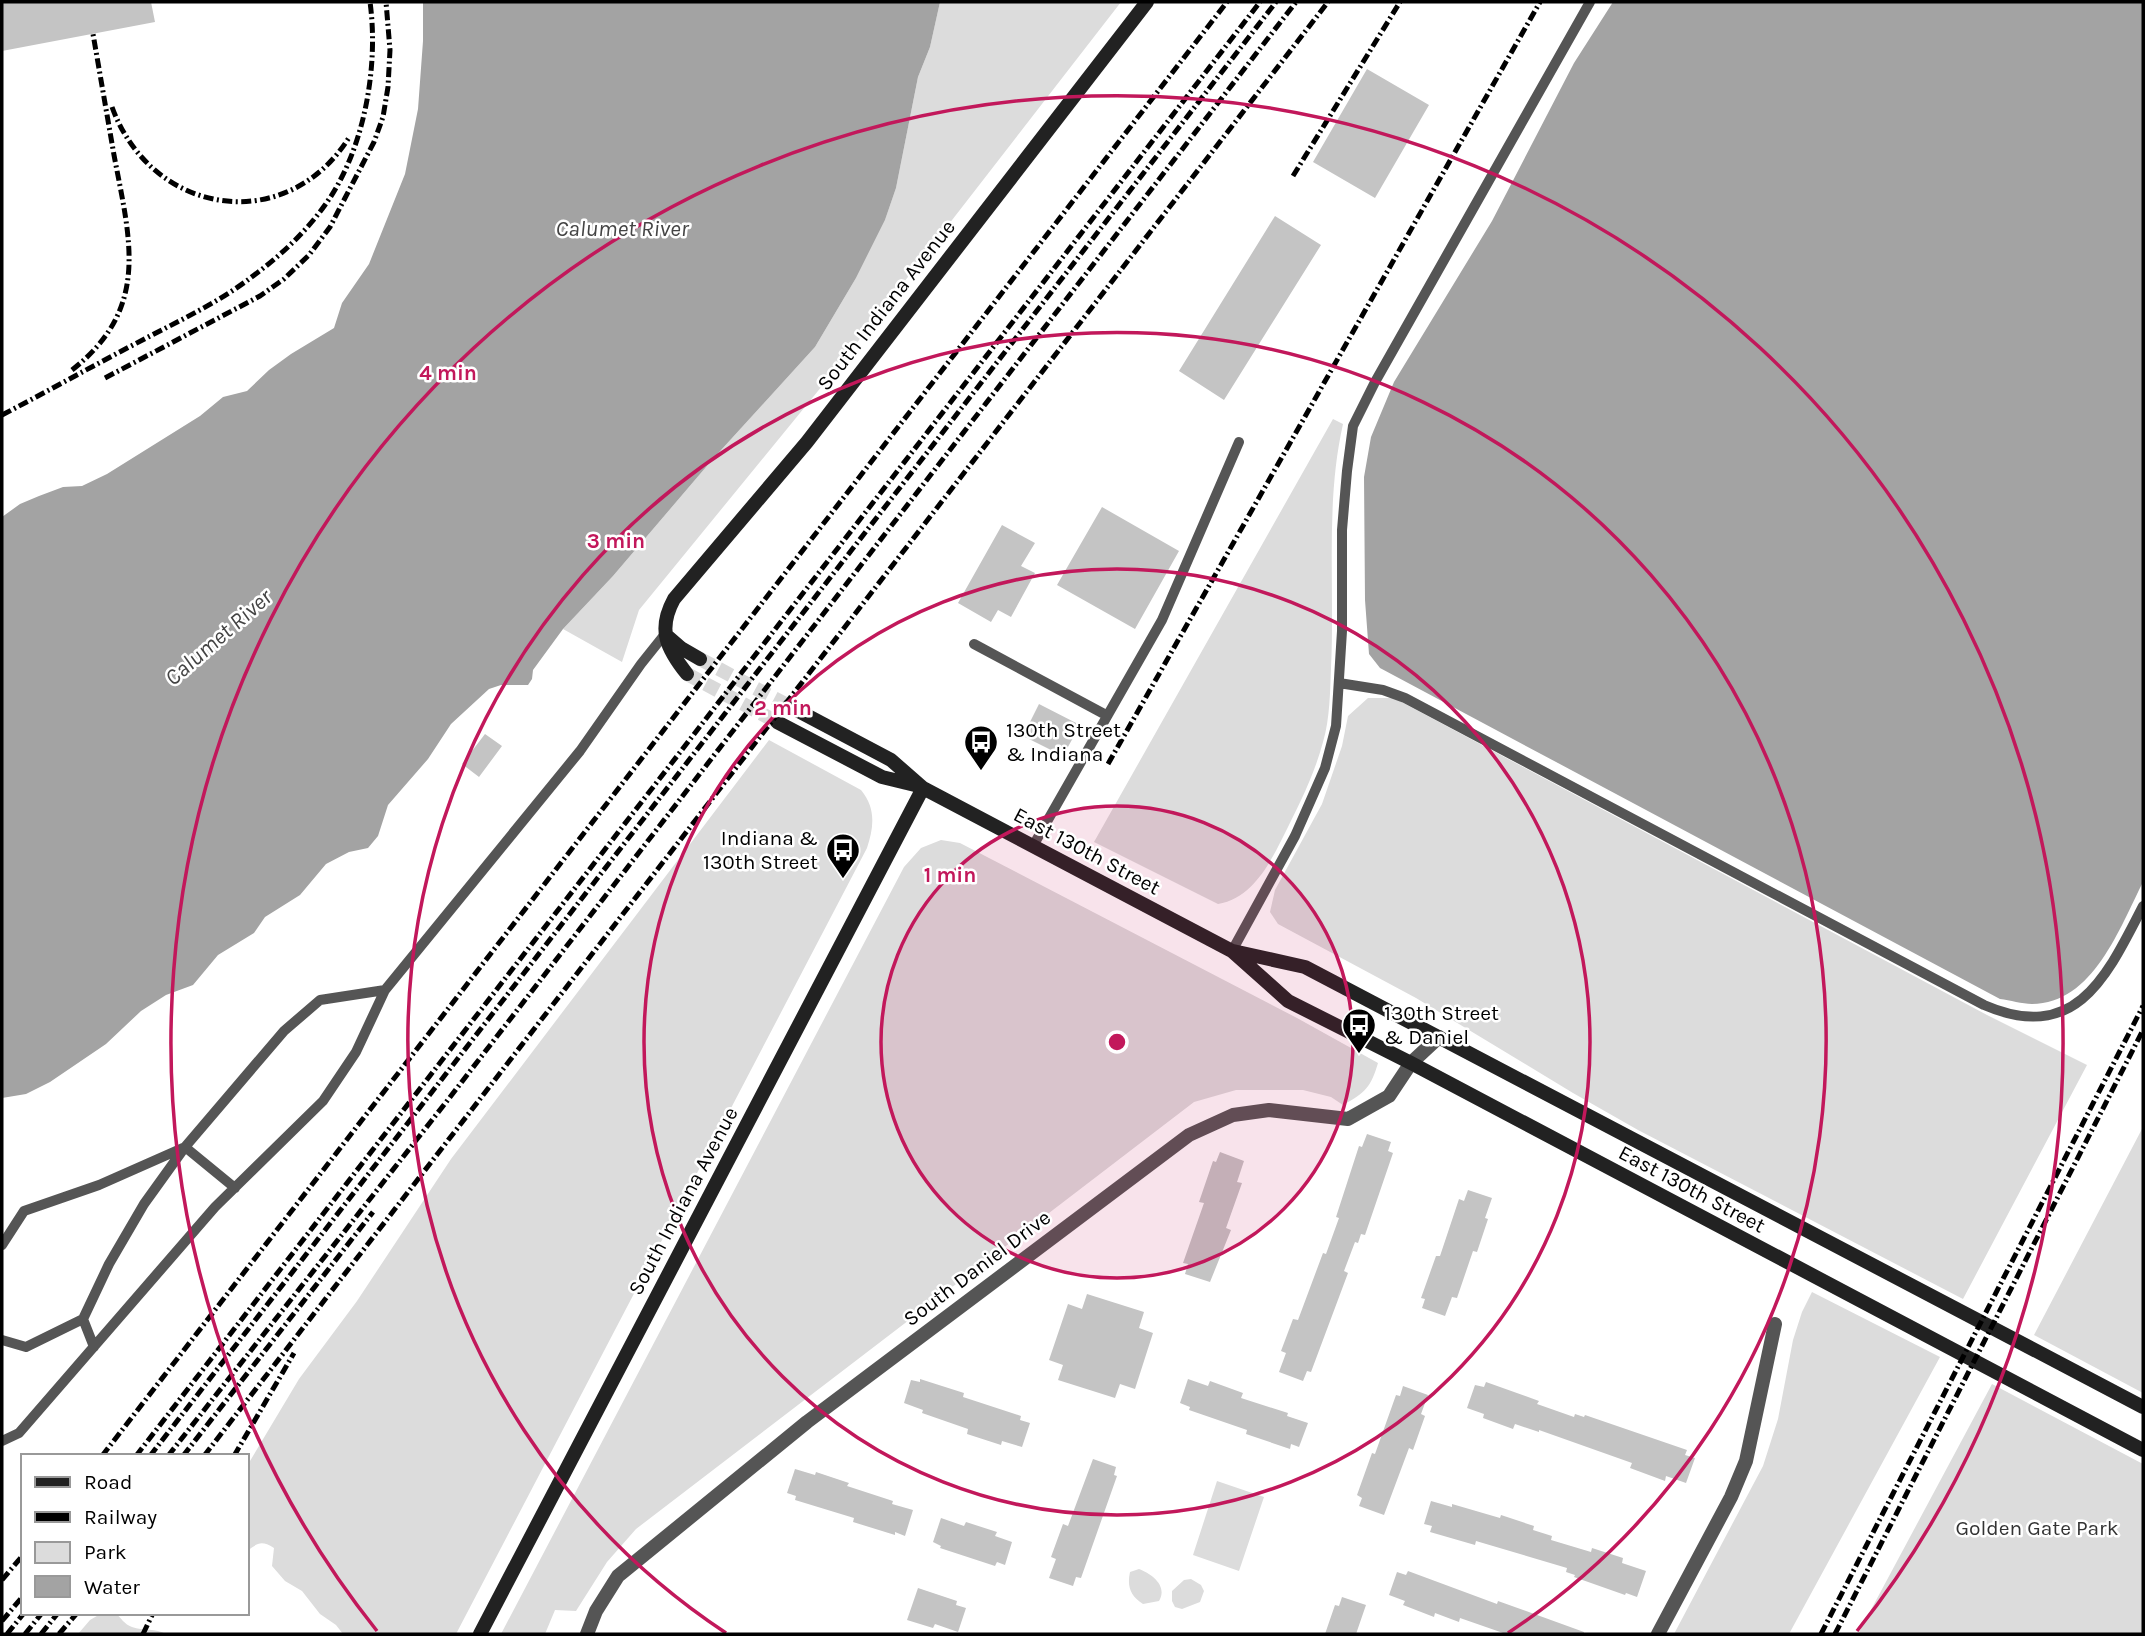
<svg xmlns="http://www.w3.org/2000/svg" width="2145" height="1636" font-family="Karla,sans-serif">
	<rect width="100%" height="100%" fill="#fff"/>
	<!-- green -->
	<path fill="#dcdcdc" d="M940 2H1121L849 353 639 610 622 662 563 629 613 576 712 460 815 347 856 278 885 220 896 188 918 77 930 47Z
		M1333 419 1343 424C1325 504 1335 586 1331 668 1330 692 1330 718 1323 742 1314 776 1298 807 1282 839 1268 867 1251 898 1218 904L1094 842Z
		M1368 698H1394L1987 1015 2087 1065 1963 1299 1638 1130 1573 1093 1416 998 1278 924 1270 912 1275 890 1322 804 1342 746 1348 716Z
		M769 740 861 790C876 808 874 827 867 848L456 1634H343L336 1625 320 1614 302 1591 285 1581 272 1566 274 1548C261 1540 258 1543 247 1551V1466L299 1379 357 1301 451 1159Z
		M941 840 960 843 1297 1018 1378 1063C1371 1087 1365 1093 1343 1105L1331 1097 1303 1090H1236L1194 1102 636 1529 607 1562 576 1611 555 1610 545 1634H501L904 867 921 848Z
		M2143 1127V1393L2034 1335Z
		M1812 1292 1940 1357 1789 1634H1674L1763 1466 1778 1419 1793 1340 1802 1312Z
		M1992 1384 2143 1464V1634H1858Z
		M1217 1481 1264 1497 1239 1571 1193 1555Z
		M1139 1569C1152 1574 1168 1586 1159 1601L1143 1604C1130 1596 1127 1586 1130 1572Z
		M1191 1579 1201 1585 1204 1591 1200 1602 1182 1609 1175 1607 1172 1601V1591L1184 1580Z
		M102 1613C126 1613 116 1620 132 1627 143 1631 156 1628 166 1634H78L90 1620Z"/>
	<!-- water -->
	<path fill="#a3a3a3" d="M423 2H940L930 47 918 77 896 188 885 220 856 278 815 347 712 460 613 576 563 629 533 670 532 679 528 685H501L489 689 451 724 428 759 388 805 378 836 368 848 349 852 326 864 300 895 265 917 254 933 218 955 193 985 166 995 141 1011 106 1044 50 1082 26 1094 2 1098V517L20 504 39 496 63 487 82 486 107 474 200 416 223 397 247 391 269 370 291 354 334 328 342 303 369 264 405 174 418 109 423 41Z
		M1613 2H2143V882C2120 927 2093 1004 2032 1004 2022 1004 2010 1000 2000 999L1380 668 1369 654 1365 600 1364 477 1371 437 1394 382 1492 221 1574 63Z"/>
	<!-- building -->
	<path fill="#c4c4c4" d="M2 2H151L155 22 2 51Z
		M1367 69 1429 105 1375 198 1313 162Z
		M1275 216 1321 245 1224 400 1179 371Z
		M1102 507 1179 551 1135 629 1057 585Z
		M1002 525 1035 543 1021 566 1035 573 1011 617 998 610 991 622 958 603Z
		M1039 704 1080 725 1063 756 1023 736Z
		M485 734 502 746 479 777 462 764Z
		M1367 1134 1391 1142 1388 1151 1393 1153 1365 1235 1361 1234 1358 1243 1355 1242 1344 1271 1348 1273 1311 1372 1307 1371 1303 1381 1279 1372 1286 1353 1281 1351 1293 1319 1298 1320 1323 1253 1326 1254 1339 1218 1336 1217 1359 1146 1362 1147Z
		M1220 1152 1244 1161 1237 1182 1242 1183 1226 1228 1231 1230 1210 1282 1185 1274 1188 1264 1183 1263 1204 1203 1199 1202 1213 1161 1216 1162Z
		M1468 1190 1492 1198 1485 1218 1488 1219 1477 1252 1473 1251 1457 1298 1452 1297 1445 1316 1422 1308 1425 1299 1421 1298 1436 1256H1440L1459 1199 1464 1201Z
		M1087 1294 1144 1312 1139 1328 1153 1333 1135 1389 1120 1384 1115 1398 1058 1380 1063 1365 1049 1360 1068 1304 1082 1309Z
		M920 1379 964 1393 963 1397 1021 1416 1020 1420 1030 1423 1022 1447 1002 1441 1001 1445 967 1434 968 1429 922 1413 923 1410 904 1403 911 1380 920 1382Z
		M1188 1379 1208 1386 1210 1381 1243 1393 1241 1398 1288 1413 1287 1416 1308 1423 1299 1447 1291 1444 1290 1449 1246 1434 1247 1430 1189 1410 1190 1407 1180 1403Z
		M1486 1382 1539 1401 1537 1404 1574 1417 1575 1414 1584 1417 1585 1415 1687 1450 1685 1455 1695 1458 1686 1483 1666 1476 1665 1481 1630 1468 1632 1463 1539 1430V1432L1515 1424 1513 1429 1483 1418 1484 1414 1467 1408 1475 1385 1484 1387Z
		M1403 1386 1428 1395 1421 1414 1425 1416 1413 1450 1409 1448 1384 1515 1359 1506 1362 1498 1357 1495 1372 1453 1375 1454 1396 1395 1400 1396Z
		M1093 1459 1116 1467 1114 1475 1117 1476 1081 1578 1076 1577 1073 1586 1049 1578 1056 1559 1051 1557 1063 1524 1068 1526Z
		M795 1469 815 1475 816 1472 849 1483 847 1486 893 1501 892 1504 913 1510 905 1536 895 1532V1535L853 1522 854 1518 795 1500 796 1496 787 1493Z
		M1431 1501 1452 1507V1504L1500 1518 1501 1515 1534 1526 1533 1530 1552 1536 1551 1540 1591 1552 1592 1548 1623 1558 1622 1563 1646 1571 1637 1597 1626 1593 1625 1595 1574 1577 1575 1575 1566 1572 1567 1568 1476 1541 1475 1545 1430 1532 1432 1526 1424 1524Z
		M941 1518 964 1526 966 1522 997 1532 995 1536 1012 1542 1005 1565 997 1562 995 1566 940 1548 941 1546 933 1542Z
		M1408 1571 1497 1604 1498 1601 1584 1632V1634H1506L1460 1618 1459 1622 1435 1613 1434 1617 1403 1605 1405 1601 1389 1595 1397 1572 1406 1575Z
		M918 1588 957 1601 956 1605 966 1608 958 1632 935 1624 933 1628 907 1620Z
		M1342 1597 1366 1605 1356 1634H1325L1335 1605 1339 1606Z"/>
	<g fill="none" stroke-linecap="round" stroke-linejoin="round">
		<!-- secondary-tunnel -->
		<path stroke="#d9d9d9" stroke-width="14" stroke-dasharray="14 7" stroke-linecap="butt" d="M700 659 789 706
			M687 674 777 722"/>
		<!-- lane -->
		<path stroke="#555" stroke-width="10" d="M974 644 1106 715
			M1339 683 1383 690 1405 698 1984 1005C2076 1045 2107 976 2143 906
			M1033 846 1162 620 1239 442
			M1232 951 1295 836 1325 768 1336 726 1342 631V530L1347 471 1353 426 1375 382 1590 2
			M2 1245 24 1211 99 1185 185 1147 284 1031 320 1000 385 990
			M2 1340 26 1347 83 1319
			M94 1347 83 1319 109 1264 144 1204 185 1147 235 1188
			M2 1441 19 1433 215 1207 323 1101 356 1052 385 990 580 751 641 664 665 634"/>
		<!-- street -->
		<path stroke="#555" stroke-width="14" d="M587 1634 596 1611 618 1576 807 1422 1189 1135 1233 1115 1269 1110 1348 1119 1389 1096 1411 1063 1439 1037
			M1658 1634 1731 1497 1746 1461 1775 1324"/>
		<!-- secondary -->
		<path stroke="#222" stroke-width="14" d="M666 635 681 648 700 659
			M687 674C667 649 657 630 674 599L807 442 1147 2
			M789 706 891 760 923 788 1232 951 1288 1001 1411 1063 2143 1450
			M777 722 882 777 919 786
			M1233 951 1305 967 2143 1407
			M480 1634 923 788"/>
		<!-- rail -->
		<path stroke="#000" stroke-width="5" stroke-dasharray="10 3.5 2 3.5" stroke-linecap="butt" d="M112 107C152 217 288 237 350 136
			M1293 176 1400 2
			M72 370C151 308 130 240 114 155 107 115 100 74 93 34
			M105 378 260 296 284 279 309 255 330 227 374 142 383 117 388 87 390 50 386 2
			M2 415C46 392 89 368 133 345 174 323 217 304 253 276 280 256 305 233 325 205 364 151 379 67 370 2
			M1108 764 1540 2
			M102 1456 1227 2
			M136 1456 1260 2
			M150 1456 1276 2
			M168 1456 447 1101 1296 2
			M183 1456 373 1212
			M204 1456 1328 2
			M234 1456 294 1353
			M2 1580 23 1555
			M2 1621 23 1596
			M7 1634 24 1613
			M25 1634 42 1613
			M41 1634 58 1613
			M59 1634 77 1613
			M143 1634 153 1613
			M1821 1634 2143 1006
			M1835 1634 2143 1030"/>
	</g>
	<!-- distance rings -->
	<circle cx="1117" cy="1042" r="236" fill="#c2185b" fill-opacity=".12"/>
	<g fill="none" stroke="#c2185b" stroke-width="3.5">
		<circle cx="1117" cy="1042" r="236"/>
		<circle cx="1117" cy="1042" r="473"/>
		<path d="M726 1633A709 709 0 1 1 1508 1633"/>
		<path d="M377 1631A946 946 0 1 1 1857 1631"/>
	</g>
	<!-- icons -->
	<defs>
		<g id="bus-pin" transform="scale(1.75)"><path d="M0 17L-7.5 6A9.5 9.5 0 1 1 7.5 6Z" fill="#000" stroke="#fff"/><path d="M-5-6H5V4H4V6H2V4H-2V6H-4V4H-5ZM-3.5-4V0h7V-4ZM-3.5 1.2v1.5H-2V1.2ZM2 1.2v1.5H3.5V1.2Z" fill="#fff"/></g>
	</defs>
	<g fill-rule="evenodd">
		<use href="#bus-pin" x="981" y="742"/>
		<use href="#bus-pin" x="843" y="850"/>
		<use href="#bus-pin" x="1359" y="1025"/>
	</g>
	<g text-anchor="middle" stroke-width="5" stroke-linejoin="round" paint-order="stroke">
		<!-- street labels -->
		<g font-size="21" fill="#000" stroke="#fff">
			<text transform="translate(886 305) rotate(-52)" y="7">South Indiana Avenue</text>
			<text transform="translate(1087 851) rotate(28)" y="7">East 130th Street</text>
			<text transform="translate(1692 1189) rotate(28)" y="7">East 130th Street</text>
			<text transform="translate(683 1201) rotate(-62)" y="7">South Indiana Avenue</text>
			<text transform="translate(977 1268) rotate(-37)" y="7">South Daniel Drive</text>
		</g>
		<!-- poi labels -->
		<g font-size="21" fill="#000" stroke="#fff" text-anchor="start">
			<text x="1006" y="737">130th Street<tspan x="1006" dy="24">&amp; Indiana</tspan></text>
			<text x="818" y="845" text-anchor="end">Indiana &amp;<tspan x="818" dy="24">130th Street</tspan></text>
			<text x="1384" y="1020">130th Street<tspan x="1384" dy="24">&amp; Daniel</tspan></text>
		</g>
		<!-- park labels -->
		<g font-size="21" fill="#333" stroke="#fff">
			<text x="2037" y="1535">Golden Gate Park</text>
		</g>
		<!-- water labels -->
		<g font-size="23" font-style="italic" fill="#444" stroke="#fff">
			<text x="622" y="236">Calumet River</text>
			<text transform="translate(218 637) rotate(-41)" y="8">Calumet River</text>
		</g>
	</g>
	<circle cx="1117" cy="1042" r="10" fill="#c2185b" stroke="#fff" stroke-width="3.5"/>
	<g font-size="21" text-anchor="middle" font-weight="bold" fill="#c2185b" stroke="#fff" stroke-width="5" stroke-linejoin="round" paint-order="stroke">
		<text x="448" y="380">4 min</text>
		<text x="616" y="548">3 min</text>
		<text x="783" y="715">2 min</text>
		<text x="950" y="882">1 min</text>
	</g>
	<!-- border -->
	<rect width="2145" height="1636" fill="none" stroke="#000000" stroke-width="7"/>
	<!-- legend -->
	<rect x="21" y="1454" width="228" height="161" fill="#ffffff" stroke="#999999" stroke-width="2"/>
	<rect x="35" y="1477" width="35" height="10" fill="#222222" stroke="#999999" stroke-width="2"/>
	<text x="84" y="1489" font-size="21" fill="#000000">Road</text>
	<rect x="35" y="1512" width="35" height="10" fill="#000000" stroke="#999999" stroke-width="2"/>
	<text x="84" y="1524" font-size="21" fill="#000000">Railway</text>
	<rect x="35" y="1542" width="35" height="21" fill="#dcdcdc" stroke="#999999" stroke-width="2"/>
	<text x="84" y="1559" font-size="21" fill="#000000">Park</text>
	<rect x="35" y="1576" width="35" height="21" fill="#a3a3a3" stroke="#999999" stroke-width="2"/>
	<text x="84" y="1594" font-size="21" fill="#000000">Water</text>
</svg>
